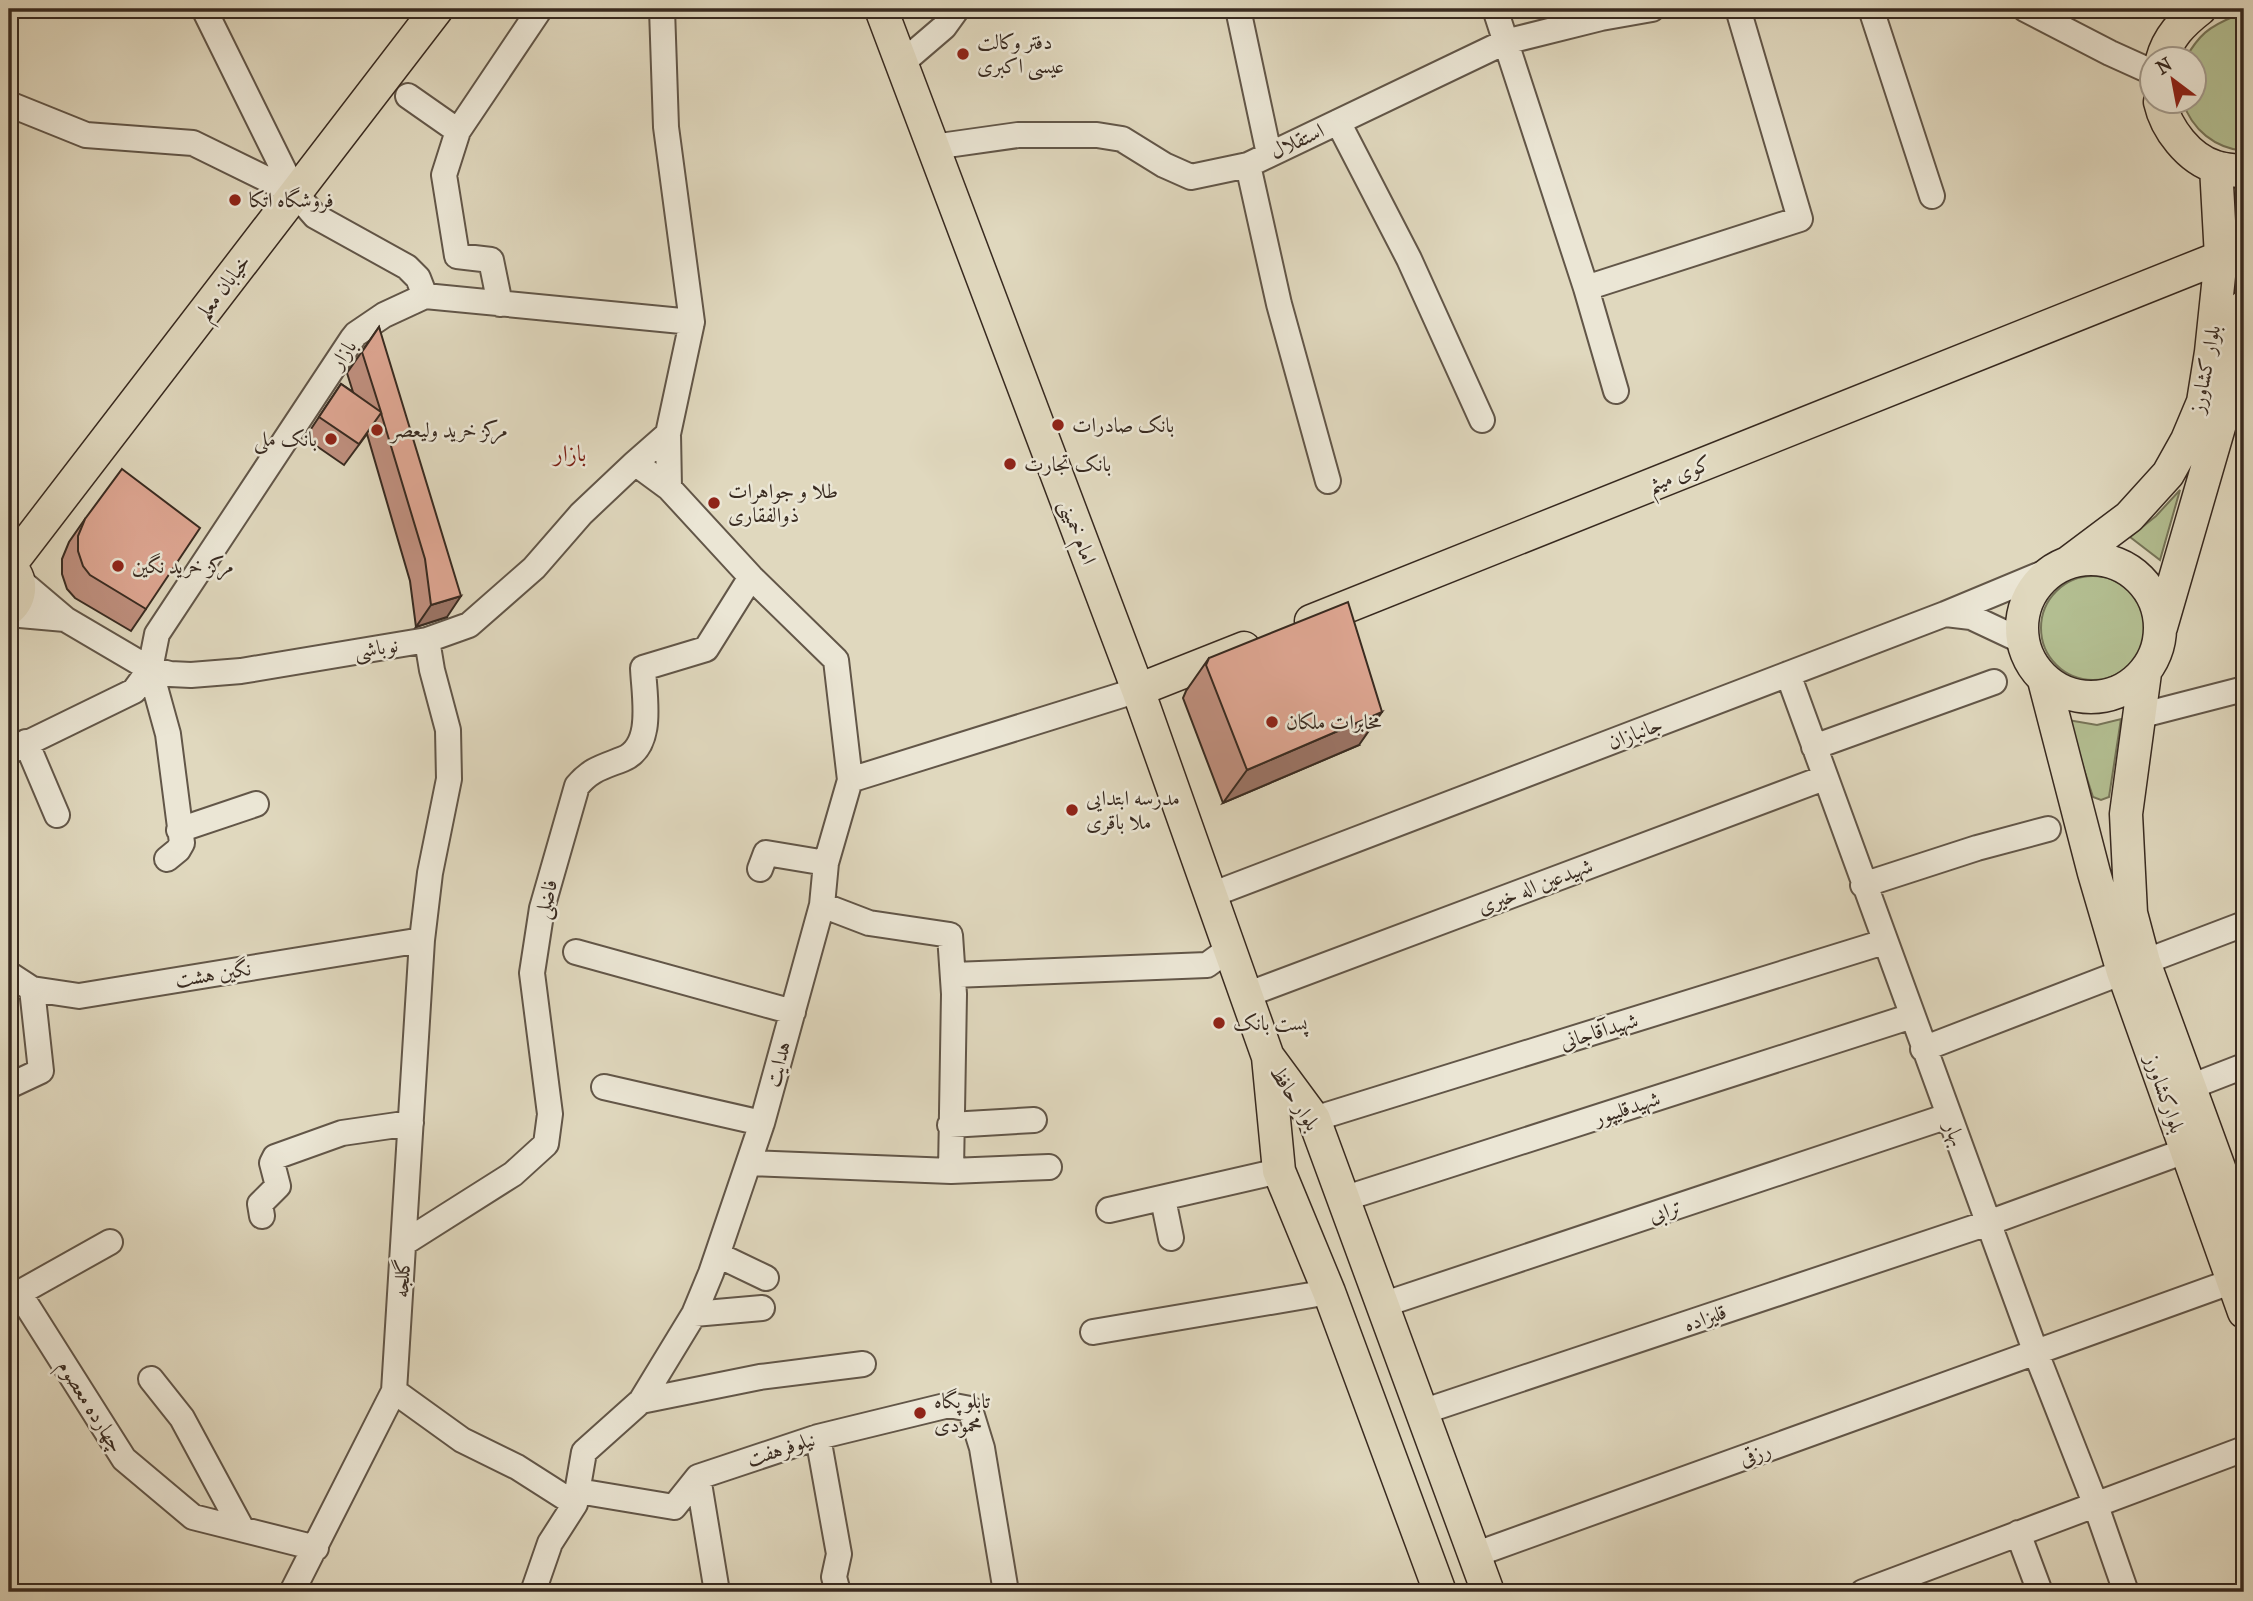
<svg xmlns="http://www.w3.org/2000/svg" width="2253" height="1601" font-family="'IM FELL French Canon',Amiri,serif">
	<rect width="100%" height="100%" fill="#e0d8be"/>
	<filter id="stains"><feTurbulence type="fractalNoise" baseFrequency=".00286" numOctaves="4"/><feColorMatrix values="0 0 0 0 .2 0 0 0 0 .09 0 0 0 0 .02 0 0 0 .5 -.17"/></filter>
	<radialGradient id="worn" r=".72"><stop offset=".6" stop-color="#630" stop-opacity="0"/><stop offset="1" stop-color="#630" stop-opacity=".3"/></radialGradient>
	<!-- green -->
	<path fill="#b3be91" stroke="#767458" stroke-width="2" d="M2235 16H2244V151C2215 148 2192 130 2183 102H2194V60L2185 59C2199 35 2208 27 2235 16Z
		M2232 188H2244V232L2228 317 2238 210Z
		M2180 490 2160 560 2130 537 2156 516Z
		M2041 628a52 52 0 1 1 104 0a52 52 0 1 1-104 0Z
		M2121 719 2109 797 2101 800 2093 797 2068 720 2097 725Z"/>
	<g fill="none" stroke-linecap="round" stroke-linejoin="round">
		<!-- minor casing -->
		<g stroke="#625648" stroke-width="28">
			<path id="minor" d="M204 9 295 193 315 216 407 267 418 278 425 296
				M1238 9 1269 154
				M1495 9 1586 288 1800 219 1738 9
				M1871 9 1932 196
				M2025 9 2110 53 2152 72
				M902 63 944 27 957 9
				M408 96 458 131
				M9 104 86 135 193 143 295 193
				M1338 122 1409 259 1482 420
				M933 147 1018 135H1097L1122 139 1164 165 1191 177 1248 165 1505 42 1601 18 1652 9
				M1248 165 1279 304 1328 481
				M1586 288 1616 391
				M500 304 491 260 457 256 444 175 458 131 540 9
				M635 463 669 488 668 434 692 322 666 127 662 9
				M669 488 751 577 836 660 850 780
				M19 580 65 619 150 669 170 674 191 675 241 671 427 640 469 625 534 568 581 514 635 463 668 434
				M9 614 65 619
				M1946 614 1971 617 2022 641
				M150 669 168 734 182 843 178 850 167 859
				M1788 674 2036 1353 2095 1503 2126 1592
				M2139 716 2244 689
				M26 742 57 815
				M1814 747 1994 682
				M9 752 134 691 150 669 157 634 352 339 356 334 384 315 425 296 692 322
				M179 830 256 804
				M760 869 766 853 826 863
				M1863 885 1977 848 2048 829
				M1211 895 1945 614 2058 567
				M822 905 869 923 950 935 954 994 951 1171
				M576 952 793 1012
				M2144 962 2244 924
				M9 974 32 989 79 996 422 940
				M953 975 1207 965 1229 949
				M1246 995 1824 778
				M1923 1049 2123 972
				M9 1086 41 1071 32 989
				M604 1087 762 1123
				M2190 1087 2244 1066
				M1314 1119 1884 942
				M950 1125 1034 1120
				M749 1163 951 1171 1049 1167
				M1163 1199 1171 1238
				M1343 1199 1912 1016
				M1109 1210 1279 1171
				M262 1216 260 1204 278 1186 272 1163 275 1157 342 1133 411 1123
				M110 1242 19 1293 124 1459 193 1517 316 1548
				M404 1243 513 1174 546 1144 550 1114 532 973 542 908 577 786C591 769 603 767 623 759 655 746 644 696 643 668L706 649 751 577
				M718 1255 766 1278
				M1382 1305 1948 1116
				M694 1314 762 1308
				M1093 1332 1329 1292
				M151 1379 182 1418 242 1529
				M394 1391 462 1440 517 1467 575 1504
				M641 1401 760 1377 863 1364
				M1422 1412 1988 1223 2185 1151
				M818 1437 839 1554 834 1577 838 1592
				M698 1477 717 1592
				M578 1491 674 1507 698 1477 818 1437 949 1405 970 1409 982 1448 1006 1592
				M2018 1533 2040 1592
				M1474 1555 2233 1281
				M292 1592 394 1391 422 940 430 873 449 779 448 730 432 670 427 640
				M533 1592 550 1543 575 1504 584 1452 641 1401 694 1314 711 1273 762 1123 822 905 826 863 850 780 1138 690
				M1863 1592 2244 1449"/>
		</g>
		<!-- major casing -->
		<g stroke="#382a20" stroke-width="35">
			<path id="major" d="M881 9 1138 690 1268 1057 1279 1171 1329 1292 1440 1592
				M2162 60C2168 37 2182 23 2200 9
				M2160 102C2166 129 2189 159 2216 167 2225 170 2235 170 2244 172
				M2022 628a69 69 0 1 1 138 0a69 69 0 1 1-138 0Z
				M2069 562 2129 517 2168 474 2187 440 2203 402 2211 352 2221 257 2216 167
				M9 566 437 9
				M9 566C23 579 22 597 9 609
				M1311 621 2221 257
				M2161 627 2226 403 2244 307
				M2145 673 2126 814 2131 913 2144 962 2244 1236
				M2044 680 2094 873 2123 972 2244 1312
				M1138 690 1244 648
				M1269 1058 1314 1119 1488 1592"/>
		</g>
		<!-- minor -->
		<use href="#minor" stroke="#ebe6d5" stroke-width="24"/>
		<!-- major -->
		<use href="#major" stroke="#e0d8be" stroke-width="32"/>
	</g>
	<!-- wall -->
	<path fill="#bf8f7e" stroke="#382a20" stroke-width="2" d="M379 327 447 617 416 627 410 581 367 434 344 465 305 438 341 384 353 392 347 373Z
		M85 519 146 609 131 631 75 598 67 589 62 574V559L69 542Z
		M1209 658 1359 745 1223 803 1183 698 1186 691Z"/>
	<!-- shaded-wall -->
	<path fill="#9b7466" stroke="#382a20" stroke-width="2" d="M461 596 447 617 416 627 431 605Z
		M1382 712 1359 745 1223 803 1247 770Z"/>
	<!-- building -->
	<path fill="#dea692" stroke="#382a20" stroke-width="2" d="M379 327 461 596 431 605 425 559 381 413 359 444 319 417 341 384 381 412 362 352Z
		M122 469 200 528 146 609 90 575 83 566 78 551V536L85 519Z
		M1348 602 1382 712 1247 770 1206 665 1209 658Z"/>
	<!-- markers -->
	<g fill="#8f2418" stroke="#ebe6d5" stroke-width="2.5">
		<circle cx="963" cy="54" r="7"/>
		<circle cx="235" cy="200" r="7"/>
		<circle cx="1058" cy="425" r="7"/>
		<circle cx="377" cy="430" r="7"/>
		<circle cx="331" cy="439" r="7"/>
		<circle cx="1010" cy="464" r="7"/>
		<circle cx="714" cy="503" r="7"/>
		<circle cx="118" cy="566" r="7"/>
		<circle cx="1272" cy="722" r="7"/>
		<circle cx="1072" cy="810" r="7"/>
		<circle cx="1219" cy="1023" r="7"/>
		<circle cx="920" cy="1413" r="7"/>
	</g>
	<g text-anchor="middle" stroke-width="5" stroke-linejoin="round" paint-order="stroke">
		<!-- poi labels -->
		<g font-size="21" fill="#382a20" stroke="#ebe6d5" text-anchor="start">
			<text x="977" y="49">دفتر وکالت<tspan x="977" dy="24">عیسی اکبری</tspan></text>
			<text x="249" y="207">فروشگاه اتکا</text>
			<text x="1072" y="432">بانک صادرات</text>
			<text x="391" y="437">مرکز خرید ولیعصر</text>
			<text x="317" y="446" text-anchor="end">بانک ملی</text>
			<text x="1024" y="471">بانک تجارت</text>
			<text x="728" y="498">طلا و جواهرات<tspan x="728" dy="24">ذوالفقاری</tspan></text>
			<text x="132" y="573">مرکز خرید نگین</text>
			<text x="1286" y="729">مخابرات ملکان</text>
			<text x="1086" y="805">مدرسه ابتدایی<tspan x="1086" dy="24">ملا باقری</tspan></text>
			<text x="1233" y="1030">پست بانک</text>
			<text x="934" y="1408">تابلو پگاه<tspan x="934" dy="24">محمودی</tspan></text>
		</g>
		<!-- street labels -->
		<g font-size="21" fill="#382a20" stroke="#ebe6d5">
			<text transform="translate(1297 141) rotate(-25)" y="7">استقلال</text>
			<text transform="translate(223 287) rotate(-53)" y="7">خیابان معلم</text>
			<text transform="translate(343 354) rotate(-55)" y="7">بازار</text>
			<text transform="translate(2205 369) rotate(-79)" y="7">بلوار کشاورز</text>
			<text transform="translate(1679 474) rotate(-22)" y="7">کوی میثم</text>
			<text transform="translate(1078 532) rotate(69)" y="7">امام خمینی</text>
			<text transform="translate(376 648) rotate(-9)" y="7">نوباشی</text>
			<text transform="translate(1635 733) rotate(-21)" y="7">جانبازان</text>
			<text transform="translate(1535 886) rotate(-21)" y="7">شهیدعین اله خیری</text>
			<text transform="translate(546 899) rotate(-76)" y="7">فاضلی</text>
			<text transform="translate(213 974) rotate(-9)" y="7">نگین هشت</text>
			<text transform="translate(1599 1031) rotate(-17)" y="7">شهیدآقاجانی</text>
			<text transform="translate(778 1064) rotate(-75)" y="7">هدایت</text>
			<text transform="translate(2165 1094) rotate(71)" y="7">بلوارکشاورز</text>
			<text transform="translate(1295 1098) rotate(57)" y="7">بلوار حافظ</text>
			<text transform="translate(1627 1108) rotate(-18)" y="7">شهیدقلیپور</text>
			<text transform="translate(1955 1134) rotate(70)" y="7">بهار</text>
			<text transform="translate(1665 1211) rotate(-18)" y="7">ترابی</text>
			<text transform="translate(402 1278) rotate(-87)" y="7">گللجه</text>
			<text transform="translate(1705 1318) rotate(-19)" y="7">قلیزاده</text>
			<text transform="translate(91 1406) rotate(58)" y="7">چهارده معصوم</text>
			<text transform="translate(781 1449) rotate(-18)" y="7">نیلوفرهفت</text>
			<text transform="translate(1755 1454) rotate(-20)" y="7">رزقی</text>
		</g>
		<!-- neighbourhood labels -->
		<g font-size="23" fill="#7a1f14" stroke="#ebe6d5">
			<text x="570" y="461">بازار</text>
		</g>
	</g>
	<!-- margin -->
	<rect width="2253" height="1601" fill="none" stroke="#e0d8be" stroke-width="35"/>
	<rect x="10" y="10" width="2232" height="1580" fill="none" stroke="#382a20" stroke-width="3.5"/>
	<rect x="18" y="18" width="2218" height="1566" fill="none" stroke="#382a20" stroke-width="2"/>
	<!-- north arrow -->
	<g transform="translate(2173 80) rotate(328)"><circle r="33" fill="#ebe6d5" stroke="#a39b8d" stroke-width="2"/>
	<path d="M0-5L12 26L0 18L-12 26Z" fill="#8f2418"/>
	<text y="-10" font-size="19" font-weight="bold" text-anchor="middle" fill="#382a20">N</text>
	</g>
	<rect width="100%" height="100%" filter="url(#stains)"/>
	<rect width="100%" height="100%" fill="url(#worn)"/>
</svg>
